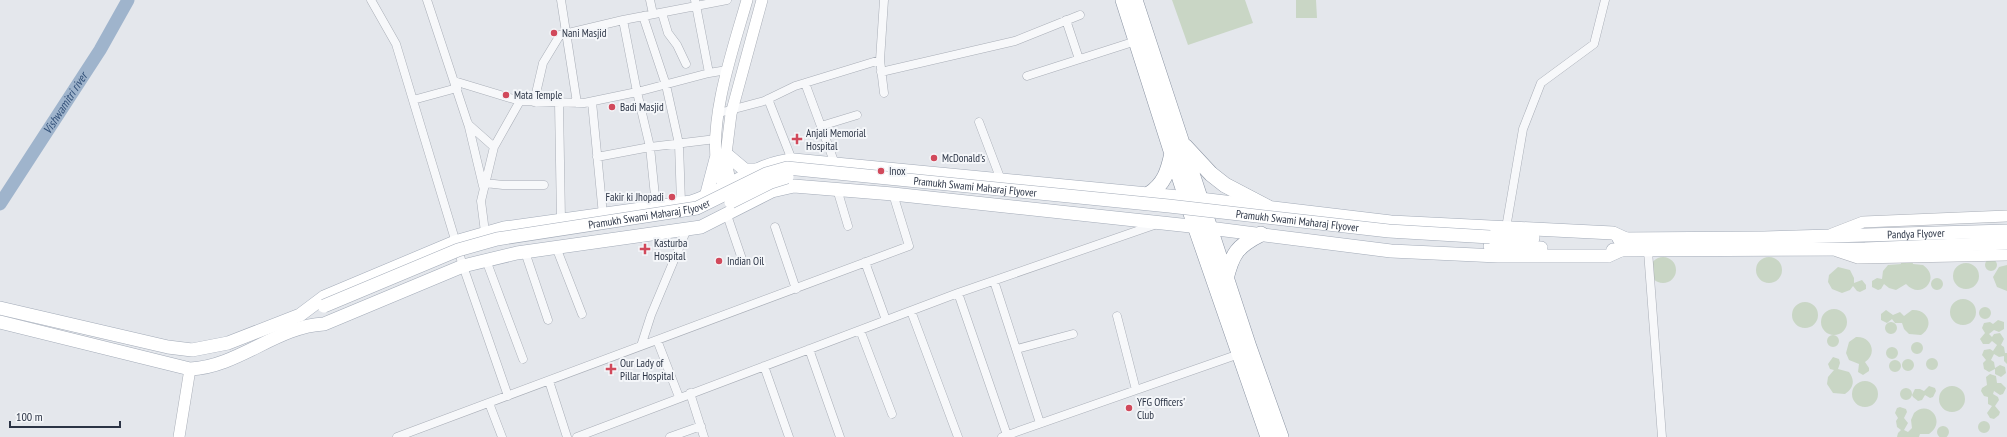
<svg xmlns="http://www.w3.org/2000/svg" width="2007" height="437" font-family="'PT Sans Narrow',sans-serif">
	<rect width="100%" height="100%" fill="#e4e7ec"/>
	<!-- green -->
	<path fill="#c9d6c5" d="M1172 0H1245L1253 23 1188 45Z
		M1296 0H1316L1317 18H1296Z
		M1756 270a13 13 0 1 1 26 0a13 13 0 1 1-26 0Z
		M1650 270a13 13 0 1 1 26 0a13 13 0 1 1-26 0Z
		M1985 265a6 6 0 1 1 12 0a6 6 0 1 1-12 0Z
		M1912 260 1913 264 1923 265C1942 278 1921 301 1906 284L1896 290 1889 288 1884 284 1881 289 1878 290 1872 287V281L1877 278 1882 279 1883 271 1888 265 1901 264V261Z
		M1953 276a13 13 0 1 1 26 0a13 13 0 1 1-26 0Z
		M2007 265V291L1997 287 1993 277 1999 267Z
		M1838 267 1850 270 1854 278V283L1862 280 1866 285V289L1860 292 1857 291 1853 286 1850 290 1842 293 1832 289 1828 282 1829 275Z
		M1931 284a6 6 0 1 1 12 0a6 6 0 1 1-12 0Z
		M1950 312a13 13 0 1 1 26 0a13 13 0 1 1-26 0Z
		M1792 315a13 13 0 1 1 26 0a13 13 0 1 1-26 0Z
		M1979 313a6 6 0 1 1 12 0a6 6 0 1 1-12 0Z
		M1821 322a13 13 0 1 1 26 0a13 13 0 1 1-26 0Z
		M1886 310 1893 315 1900 312 1904 316 1912 310C1928 309 1935 326 1921 335L1909 334 1904 329 1902 323H1895L1892 319 1887 323 1881 320V314Z
		M1998 320 2004 322V329L1999 332 1994 330 1989 334 1992 337 1994 334 2000 333 2004 339 2001 345 2004 347 2005 353H2007V364L2004 361V356L1999 357 1994 354 1991 360 1994 362 1995 368 2000 365 2005 367 2006 373 2001 377 1995 374V369L1989 372 1984 369 1983 363 1986 360 1982 355 1984 350 1990 349 1993 351 1997 345 1992 341 1989 344H1983L1980 339 1985 333 1982 328 1984 323 1990 322 1993 324Z
		M1885 328a6 6 0 1 1 12 0a6 6 0 1 1-12 0Z
		M1827 341a6 6 0 1 1 12 0a6 6 0 1 1-12 0Z
		M1856 337C1871 336 1878 353 1865 362L1869 368V371L1863 375 1858 372 1859 364 1849 360 1846 353 1849 342Z
		M1911 348a6 6 0 1 1 12 0a6 6 0 1 1-12 0Z
		M1886 353a6 6 0 1 1 12 0a6 6 0 1 1-12 0Z
		M1833 357 1839 359 1840 363 1838 369 1849 372C1855 380 1854 388 1845 394L1833 393 1827 384 1828 377 1834 370 1830 369 1828 364Z
		M1926 364a6 6 0 1 1 12 0a6 6 0 1 1-12 0Z
		M1902 365a6 6 0 1 1 12 0a6 6 0 1 1-12 0Z
		M1889 366a6 6 0 1 1 12 0a6 6 0 1 1-12 0Z
		M1990 374 1996 376 1997 383H2001L2006 388 2003 394 2000 395 1994 391 1993 394 1998 397 1999 400 1995 406 2000 412 1999 415 1994 419 1990 418 1987 413 1992 406 1988 404V397L1984 396 1981 391 1982 388 1987 385 1986 377Z
		M1852 394a13 13 0 1 1 26 0a13 13 0 1 1-26 0Z
		M1939 399a13 13 0 1 1 26 0a13 13 0 1 1-26 0Z
		M1929 386 1935 388 1936 391 1933 397 1930 398 1925 395 1922 400 1918 401 1913 397 1912 395 1915 389H1920L1924 391Z
		M1900 394a6 6 0 1 1 12 0a6 6 0 1 1-12 0Z
		M1900 407 1906 409 1907 412 1904 418 1908 423 1904 430 1908 432 1912 428 1911 420 1914 413C1929 399 1947 422 1929 434H1920L1919 437H1897L1898 433 1901 430 1897 427 1896 421 1898 418 1895 413 1897 408Z
		M1978 427a6 6 0 1 1 12 0a6 6 0 1 1-12 0Z
		M1937 432a6 6 0 1 1 12 0a6 6 0 1 1-12 0Z"/>
	<g fill="none" stroke-linecap="round" stroke-linejoin="round">
		<!-- river -->
		<path stroke="#9fb4cc" stroke-width="13" id="s1" d="M0 204 100 50 128 0"/>
		<!-- street casing -->
		<g stroke="#a9aeb7" stroke-width="9">
			<path id="street" d="M371 0 396 44 463 266 508 396
				M427 0 468 124 494 147
				M561 0 577 103
				M650 0 653 14
				M695 0 709 73
				M727 0 623 20 637 92 709 73 727 70
				M662 13 668 33 677 45 686 64
				M643 16 666 85 679 144 681 203
				M1066 20 1079 59
				M880 60 884 93
				M881 72 1015 41 1080 15
				M1027 76 1136 41
				M454 81 520 101 584 103 637 92 650 147 656 206
				M805 83 835 164
				M768 99 792 160
				M413 100 457 88
				M534 102 543 63 560 35 623 20
				M592 102 603 215
				M559 103 561 220
				M719 113 764 101 795 86 880 60 884 0
				M979 122 1001 180
				M468 123 483 186
				M821 126 857 115
				M597 157 650 147 716 139
				M485 183 503 185H544
				M837 189 848 226
				M727 215 743 262
				M775 227 796 289
				M1506 228 1523 129 1541 83 1594 44 1605 0
				M485 232 481 201 494 147 520 101
				M556 247 582 314
				M1648 251 1662 437
				M525 252 548 320
				M486 260 523 359
				M865 262 886 320
				M994 281 1040 423
				M958 293 1007 435
				M911 311 958 437
				M1117 316 1136 390
				M860 330 892 414
				M657 340 679 397
				M641 346 651 315 687 229
				M809 349 840 437
				M1017 349 1073 334
				M764 366 789 437
				M549 381 567 437
				M690 393 704 437
				M489 403 502 437
				M397 437 909 246 893 194
				M577 437 958 293 1157 224
				M670 437 701 426
				M1002 437 1242 353"/>
		</g>
		<!-- secondary casing -->
		<g stroke="#a9aeb7" stroke-width="12">
			<path id="secondary" d="M736 189 729 176 727 166 726 154 731 114 762 0
				M728 193C724 186 718 177 717 168 709 117 733 49 747 0
				M1832 234 1863 222 2007 216
				M1837 251 1858 258 2007 255
				M179 437 190 369"/>
		</g>
		<!-- primary casing -->
		<g stroke="#a3abb8" stroke-width="14">
			<g id="primary">
				<path d="M726 154 745 170H756"/>
				<path d="M706 197 716 159"/>
				<path d="M1490 237 1533 238"/>
				<path id="s2" d="M1619 239 1764 238 2007 231"/>
				<path d="M1490 246 1541 248"/>
				<path d="M1613 250 1865 249 2007 243"/>
				<path d="M0 308 168 347 192 350 228 343 300 315 324 297 455 242 504 228 691 202C727 191 756 162 794 160L1200 199 1391 222 1613 233 1626 239"/>
				<path d="M0 322 190 369C238 367 277 326 324 324L463 266 517 253 701 227 772 191 794 186 893 194 1209 228 1391 251 1498 256H1608L1621 250"/>
			</g>
		</g>
		<!-- highway casing -->
		<g stroke="#8b94a3" stroke-width="16">
			<path id="highway" d="M1123 0 1195 226 1268 437
				M1135 0 1249 347 1281 437
				M1185 146 1211 174 1225 185 1267 207
				M1149 194C1164 184 1168 172 1172 153
				M1226 279C1232 254 1237 246 1261 234"/>
		</g>
		<!-- street -->
		<use href="#street" stroke="#f7f8fa" stroke-width="8"/>
		<!-- secondary -->
		<use href="#secondary" stroke="#fff" stroke-width="11"/>
		<!-- primary -->
		<use href="#primary" stroke="#fff" stroke-width="13"/>
		<!-- highway -->
		<use href="#highway" stroke="#fff" stroke-width="15"/>
		<!-- primary-bridge casing -->
		<g stroke="#a3abb8" stroke-width="14" stroke-linecap="butt">
			<g id="primary-bridge">
				<path d="M731 202 771 182 787 177"/>
				<path id="s3" d="M324 306 458 250 497 239 697 208 766 174 787 168 1169 206 1389 231 1490 237"/>
			</g>
		</g>
		<!-- primary-bridge -->
		<use href="#primary-bridge" stroke="#fff" stroke-width="13"/>
	</g>
	<!-- markers -->
	<g fill="#d1495b" stroke="#f4f6f9" stroke-width="1.5">
		<circle cx="554" cy="33" r="4"/>
		<circle cx="506" cy="95" r="4"/>
		<circle cx="612" cy="107" r="4"/>
		<path d="M795 133h4v4h4v4h-4v4h-4v-4h-4v-4h4z"/>
		<circle cx="934" cy="158" r="4"/>
		<circle cx="881" cy="171" r="4"/>
		<circle cx="672" cy="197" r="4"/>
		<path d="M643 243h4v4h4v4h-4v4h-4v-4h-4v-4h4z"/>
		<circle cx="719" cy="261" r="4"/>
		<path d="M609 363h4v4h4v4h-4v4h-4v-4h-4v-4h4z"/>
		<circle cx="1129" cy="408" r="4"/>
	</g>
	<g text-anchor="middle" stroke-width="4" stroke-linejoin="round" paint-order="stroke">
		<!-- poi labels -->
		<g font-size="11" fill="#2b3445" stroke="#f4f6f9" text-anchor="start">
			<text x="562" y="37">Nani Masjid</text>
			<text x="514" y="99">Mata Temple</text>
			<text x="620" y="111">Badi Masjid</text>
			<text x="806" y="137">Anjali Memorial<tspan x="806" dy="13">Hospital</tspan></text>
			<text x="942" y="162">McDonald's</text>
			<text x="889" y="175">Inox</text>
			<text x="664" y="201" text-anchor="end">Fakir ki Jhopadi</text>
			<text x="654" y="247">Kasturba<tspan x="654" dy="13">Hospital</tspan></text>
			<text x="727" y="265">Indian Oil</text>
			<text x="620" y="367">Our Lady of<tspan x="620" dy="13">Pillar Hospital</tspan></text>
			<text x="1137" y="406">YFG Officers'<tspan x="1137" dy="13">Club</tspan></text>
		</g>
		<!-- street labels -->
		<g font-size="11" fill="#2b3445" stroke="#f4f6f9">
			<text dy="4" stroke="none"><textPath href="#s3" startOffset="676">Pramukh Swami Maharaj Flyover</textPath></text>
			<text dy="4" stroke="none"><textPath href="#s3" startOffset="340">Pramukh Swami Maharaj Flyover</textPath></text>
			<text dy="4" stroke="none"><textPath href="#s3" startOffset="1000">Pramukh Swami Maharaj Flyover</textPath></text>
			<text dy="4" stroke="none"><textPath href="#s2" startOffset="297">Pandya Flyover</textPath></text>
		</g>
		<!-- water labels -->
		<g font-size="12" font-style="italic" fill="#34527a" stroke="#f4f6f9">
			<text dy="4" stroke="none"><textPath href="#s1" startOffset="120">Vishwamitri river</textPath></text>
		</g>
	</g>
	<!-- scale -->
	<path d="M10 421v6h110v-6" fill="none" stroke="#2b3445" stroke-width="2"/>
	<text x="16" y="421" font-size="12" fill="#2b3445" stroke="#f4f6f9" stroke-width="3" paint-order="stroke">100 m</text>
</svg>
